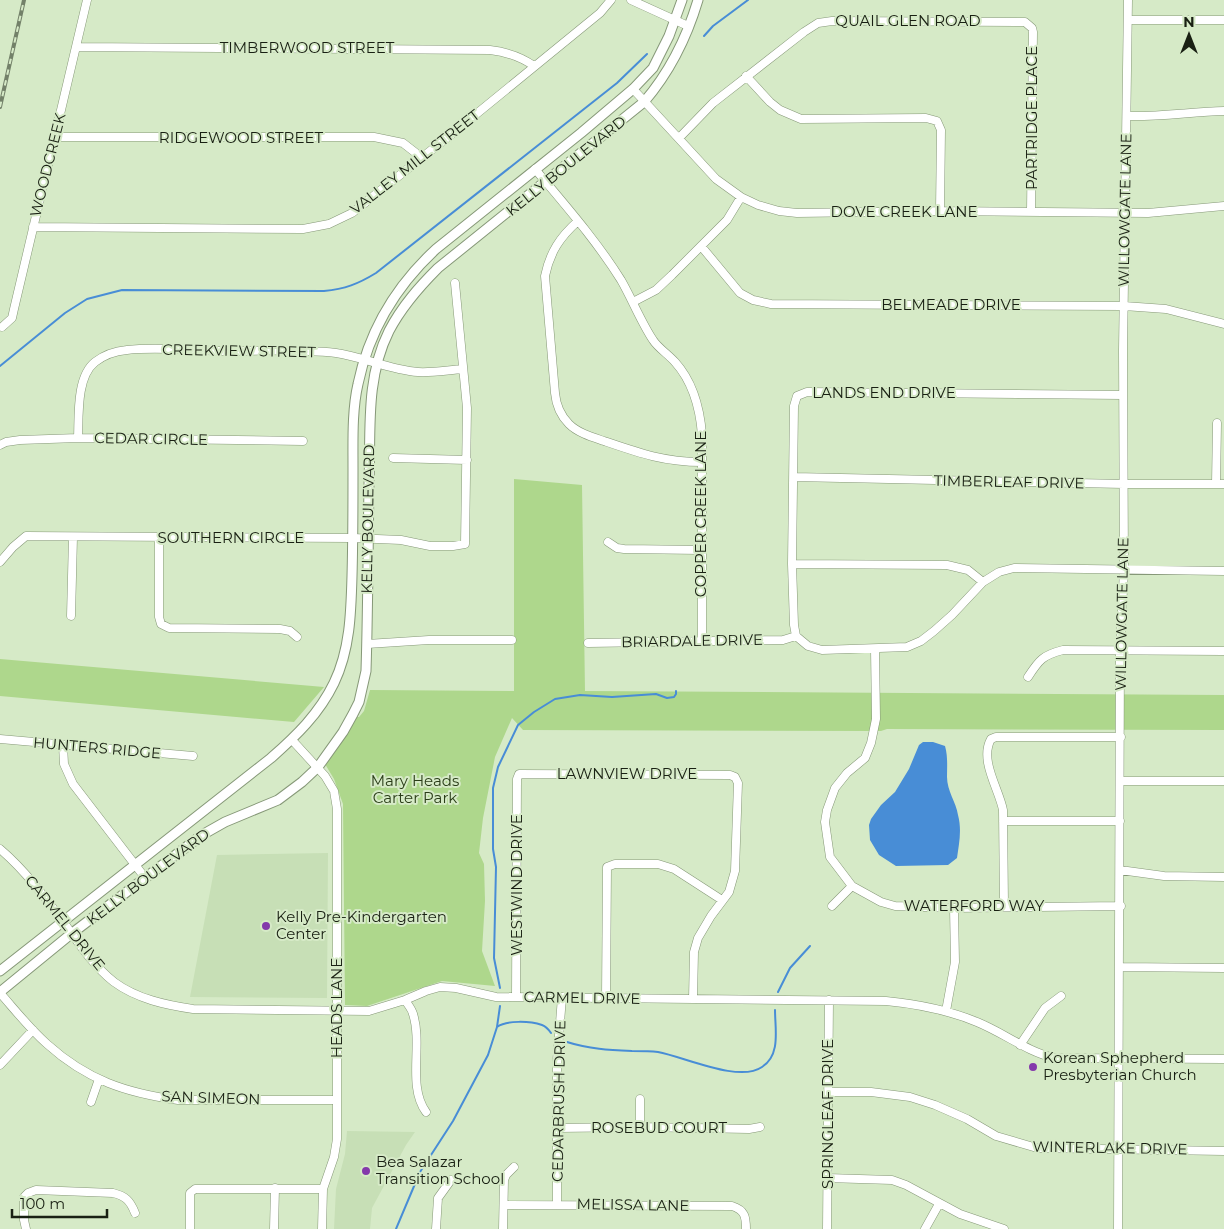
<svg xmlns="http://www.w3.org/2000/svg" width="1224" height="1229" font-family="Montserrat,sans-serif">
	<rect width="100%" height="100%" fill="#d6eac7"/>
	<!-- built -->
	<path fill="#c7dfb6" d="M328 853 327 998 190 997 217 855Z
		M347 1131 415 1132 406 1145 372 1208 370 1229H334L336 1189 345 1154Z"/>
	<!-- green -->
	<path fill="#aed78c" d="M514 479 582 485 585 691 1224 695V730L887 729 881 731 523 730 512 718 495 757 483 818 479 853 484 864 485 901 482 951 495 986 442 981 367 1006 345 1005 343 804 334 779 325 764 353 717H359L364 711 370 690 514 691Z
		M0 659 324 687 294 722 0 696Z"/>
	<!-- water -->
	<path fill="#488dd6" d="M923 742H933L945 746C948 756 947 767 947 777 947 791 956 802 958 815 962 830 959 844 957 858L948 865 896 866 879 855 870 840 869 825 871 819 881 805 895 792 909 769 919 745Z"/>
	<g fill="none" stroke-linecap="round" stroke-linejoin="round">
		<!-- stream -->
		<path stroke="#488dd6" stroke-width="2" d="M704 36 713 26 748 0
			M0 366 65 313 87 299 122 290 324 291C345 289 358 284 376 273L617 83 647 54
			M500 988 494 958 496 867 493 849V788L498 767 518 725 534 712 555 699 580 695 612 697 656 694 667 698 674 697 676 694V691
			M778 992 790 968 810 946
			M497 1027C507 1020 530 1021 542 1025 545 1026 549 1030 551 1033
			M567 1042C589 1049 609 1050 632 1051 640 1051 650 1051 658 1052 685 1057 739 1083 762 1067 781 1055 775 1029 775 1010
			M396 1229 420 1172 453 1121 488 1055 497 1027 500 1006"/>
		<!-- minor casing -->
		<g stroke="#869878" stroke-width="9">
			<path id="minor" d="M631 0 688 26
				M1128 20H1224
				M76 47 490 50C507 52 520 56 534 66
				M746 76 770 102 780 110 801 119 926 118 937 121 941 130 940 211
				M633 89 716 179 741 197 758 205 779 211 797 213 940 211 1148 213 1224 206
				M1127 116C1159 117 1191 112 1224 111
				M55 137H374L403 143 421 157
				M679 138 713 103 804 32 818 23 832 21 1025 22 1032 28 1033 32 1031 212
				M535 169C565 205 596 240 621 280 632 299 641 322 653 340 658 348 668 354 675 362 693 382 700 408 702 435V641
				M578 221C560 237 550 252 545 276L555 393C556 404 561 416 569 424 578 433 592 437 604 441 639 453 664 462 702 462
				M33 227 303 229 329 224 352 213 453 133 600 13 611 0
				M701 246 740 293 753 300 771 304 1124 306 1166 309 1224 324
				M633 302 656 290 672 275 727 220 741 197
				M2 327 12 318 14 309 87 0
				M78 438C79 417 76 377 95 362 104 355 116 351 127 350 156 347 188 350 218 351 257 351 297 349 336 353 364 357 390 370 418 372 432 373 448 370 463 369
				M0 445 6 442 20 440 78 438 303 441
				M393 458 467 460
				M794 477 1124 484H1224
				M1216 484 1217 423
				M159 538V617L161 624 169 628 280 629 290 631 297 637
				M608 542 617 548 624 549 701 550
				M0 562 13 547 26 536 353 538 401 540 430 546H453L465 544 467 408 455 283
				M792 564 947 565 968 570 983 582
				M71 616 73 537
				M796 636 794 625 792 564 794 406 797 396 807 392 1123 395
				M796 636 808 646 822 650 907 647 921 641 934 631 952 615 983 582 999 572 1014 568 1224 571
				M588 643 783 640 796 636
				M367 644 429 640H512
				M875 649 876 719 871 743 865 758 847 773 835 788 827 810 825 822 830 857 852 886 881 902 895 906 954 908 1121 906
				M1028 677C1039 660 1043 655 1063 650L1224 651
				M0 739 193 756
				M292 740 325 776 334 791 337 809V1139L334 1157 323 1189 322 1229
				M63 745 64 764 73 784 146 879
				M1121 781H1224
				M1003 821H1120
				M0 849C26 871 47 900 67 927 81 947 95 967 114 982 137 999 166 1005 193 1009L369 1011 405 1000 426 991 440 987 456 988 496 997 886 1001C917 1004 948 1010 977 1022 1004 1033 1026 1051 1054 1058L1224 1059
				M1120 870 1164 876 1224 877
				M832 906 852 886
				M1004 906 1003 810C999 789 979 760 991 739L996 737H1121
				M1120 967 1224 968
				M0 993C15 1010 30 1029 47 1044 87 1080 126 1093 178 1100H337
				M516 997 517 779 519 774 730 775 735 777 738 783 735 871 729 892 711 916 698 938 694 952 693 999
				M606 998 607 867 615 864H658L674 869 722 900
				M405 1000C408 1005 412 1009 413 1014 423 1045 407 1086 426 1112
				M946 1011 955 962 954 908
				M1020 1045 1045 1008 1061 996
				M0 1065 33 1030
				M828 1092H871L910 1097 935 1105 967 1119 996 1136 1037 1148 1224 1151
				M640 1099V1127
				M91 1102 99 1079
				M557 1128 640 1127 749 1129 760 1127
				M827 1178 892 1180 906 1185 960 1214 1004 1229
				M557 1204V1061L562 997
				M504 1205 732 1206C745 1210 746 1217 746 1229
				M26 1229 24 1220V1197L28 1193 36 1190 113 1193C125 1196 130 1200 135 1213
				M190 1229V1193L195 1189H323
				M274 1229 275 1188
				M436 1229 438 1198 451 1180
				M503 1229 504 1180 506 1175 514 1167
				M827 1229 829 1000
				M925 1229 939 1204
				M1118 1229 1120 650 1124 570 1123 351 1128 0"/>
		</g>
		<!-- major casing -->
		<g stroke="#869878" stroke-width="11">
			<path id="major" d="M0 971 271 758C296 736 319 714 334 683 350 650 351 613 352 576 353 540 353 503 353 467 353 440 352 410 358 384 369 331 397 285 436 249L581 133 633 89 653 68 669 36 682 0
				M0 992 71 934 202 835 225 822 278 800 302 782 318 767 343 732 353 714 359 702 366 671C368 608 368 546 369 484 371 432 365 379 389 331 402 306 419 287 438 268L644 102C669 73 687 37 698 0"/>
		</g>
		<!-- minor -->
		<use href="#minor" stroke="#fff" stroke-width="8"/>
		<!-- major -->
		<use href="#major" stroke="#fff" stroke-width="9"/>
		<!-- rail casing -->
		<g stroke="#738169" stroke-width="4">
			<path id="rail" d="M0 107 24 0"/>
		</g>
		<!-- rail -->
		<use href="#rail" stroke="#d6eac7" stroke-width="2" stroke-dasharray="5.5" stroke-linecap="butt"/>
	</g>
	<!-- markers -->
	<g fill="#8439ab" stroke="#d6eac7" stroke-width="2">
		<circle cx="266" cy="926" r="5"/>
		<circle cx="1033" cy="1067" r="5"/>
		<circle cx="366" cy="1171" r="5"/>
	</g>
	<g text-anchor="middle" stroke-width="4" stroke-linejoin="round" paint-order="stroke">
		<!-- street labels -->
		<g font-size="15" fill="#192013" stroke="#d6eac7">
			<text x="908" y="26">QUAIL GLEN ROAD</text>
			<text x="307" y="53">TIMBERWOOD STREET</text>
			<text transform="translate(1032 118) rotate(-90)" y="5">PARTRIDGE PLACE</text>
			<text x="241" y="143">RIDGEWOOD STREET</text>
			<text transform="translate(415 162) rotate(-38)" y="5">VALLEY MILL STREET</text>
			<text transform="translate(48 165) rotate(-76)" y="5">WOODCREEK</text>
			<text transform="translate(566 166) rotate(-39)" y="5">KELLY BOULEVARD</text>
			<text transform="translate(1125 210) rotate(-89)" y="5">WILLOWGATE LANE</text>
			<text x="904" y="217">DOVE CREEK LANE</text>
			<text x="951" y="310">BELMEADE DRIVE</text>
			<text transform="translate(239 351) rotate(1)" y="5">CREEKVIEW STREET</text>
			<text x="884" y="398">LANDS END DRIVE</text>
			<text transform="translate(151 439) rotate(1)" y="5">CEDAR CIRCLE</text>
			<text transform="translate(1009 482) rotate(1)" y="5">TIMBERLEAF DRIVE</text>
			<text transform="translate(701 514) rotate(-90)" y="5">COPPER CREEK LANE</text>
			<text transform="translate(368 519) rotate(-89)" y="5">KELLY BOULEVARD</text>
			<text x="231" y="543">SOUTHERN CIRCLE</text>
			<text transform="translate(1122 614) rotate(-89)" y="5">WILLOWGATE LANE</text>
			<text transform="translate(692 641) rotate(-1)" y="5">BRIARDALE DRIVE</text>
			<text transform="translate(97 748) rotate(5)" y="5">HUNTERS RIDGE</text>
			<text x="627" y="779">LAWNVIEW DRIVE</text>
			<text transform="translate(148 877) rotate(-37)" y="5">KELLY BOULEVARD</text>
			<text transform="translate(517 885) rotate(-90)" y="5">WESTWIND DRIVE</text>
			<text x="974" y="911">WATERFORD WAY</text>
			<text transform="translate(65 923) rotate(51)" y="5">CARMEL DRIVE</text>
			<text transform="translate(582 998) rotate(1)" y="5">CARMEL DRIVE</text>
			<text transform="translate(337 1008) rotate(-90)" y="5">HEADS LANE</text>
			<text transform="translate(211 1098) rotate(2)" y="5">SAN SIMEON</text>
			<text transform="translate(559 1101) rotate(-89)" y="5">CEDARBRUSH DRIVE</text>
			<text transform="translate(828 1114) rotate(-90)" y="5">SPRINGLEAF DRIVE</text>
			<text x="659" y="1133">ROSEBUD COURT</text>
			<text transform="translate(1110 1148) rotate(1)" y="5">WINTERLAKE DRIVE</text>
			<text transform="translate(633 1205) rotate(1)" y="5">MELISSA LANE</text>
		</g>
		<!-- park labels -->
		<g font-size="15" fill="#2a3d18" stroke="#d6eac7">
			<text x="415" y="786">Mary Heads<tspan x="415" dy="17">Carter Park</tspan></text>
		</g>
		<!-- poi labels -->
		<g font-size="15" fill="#192013" stroke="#d6eac7" text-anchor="start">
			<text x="276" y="922">Kelly Pre-Kindergarten<tspan x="276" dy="17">Center</tspan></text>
			<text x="1043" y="1063">Korean Sphepherd<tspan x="1043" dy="17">Presbyterian Church</tspan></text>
			<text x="376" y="1167">Bea Salazar<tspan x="376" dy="17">Transition School</tspan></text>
		</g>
	</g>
	<!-- north arrow -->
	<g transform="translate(1189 35)" stroke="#d6eac7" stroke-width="4" paint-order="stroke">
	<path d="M0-4L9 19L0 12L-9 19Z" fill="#192013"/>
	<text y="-8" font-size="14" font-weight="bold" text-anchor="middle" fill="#192013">N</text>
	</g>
	<!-- scale -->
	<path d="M12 1209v8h95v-8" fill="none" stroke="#192013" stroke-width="2.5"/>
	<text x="20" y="1209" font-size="15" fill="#192013" stroke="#d6eac7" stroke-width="4" paint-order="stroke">100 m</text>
</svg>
